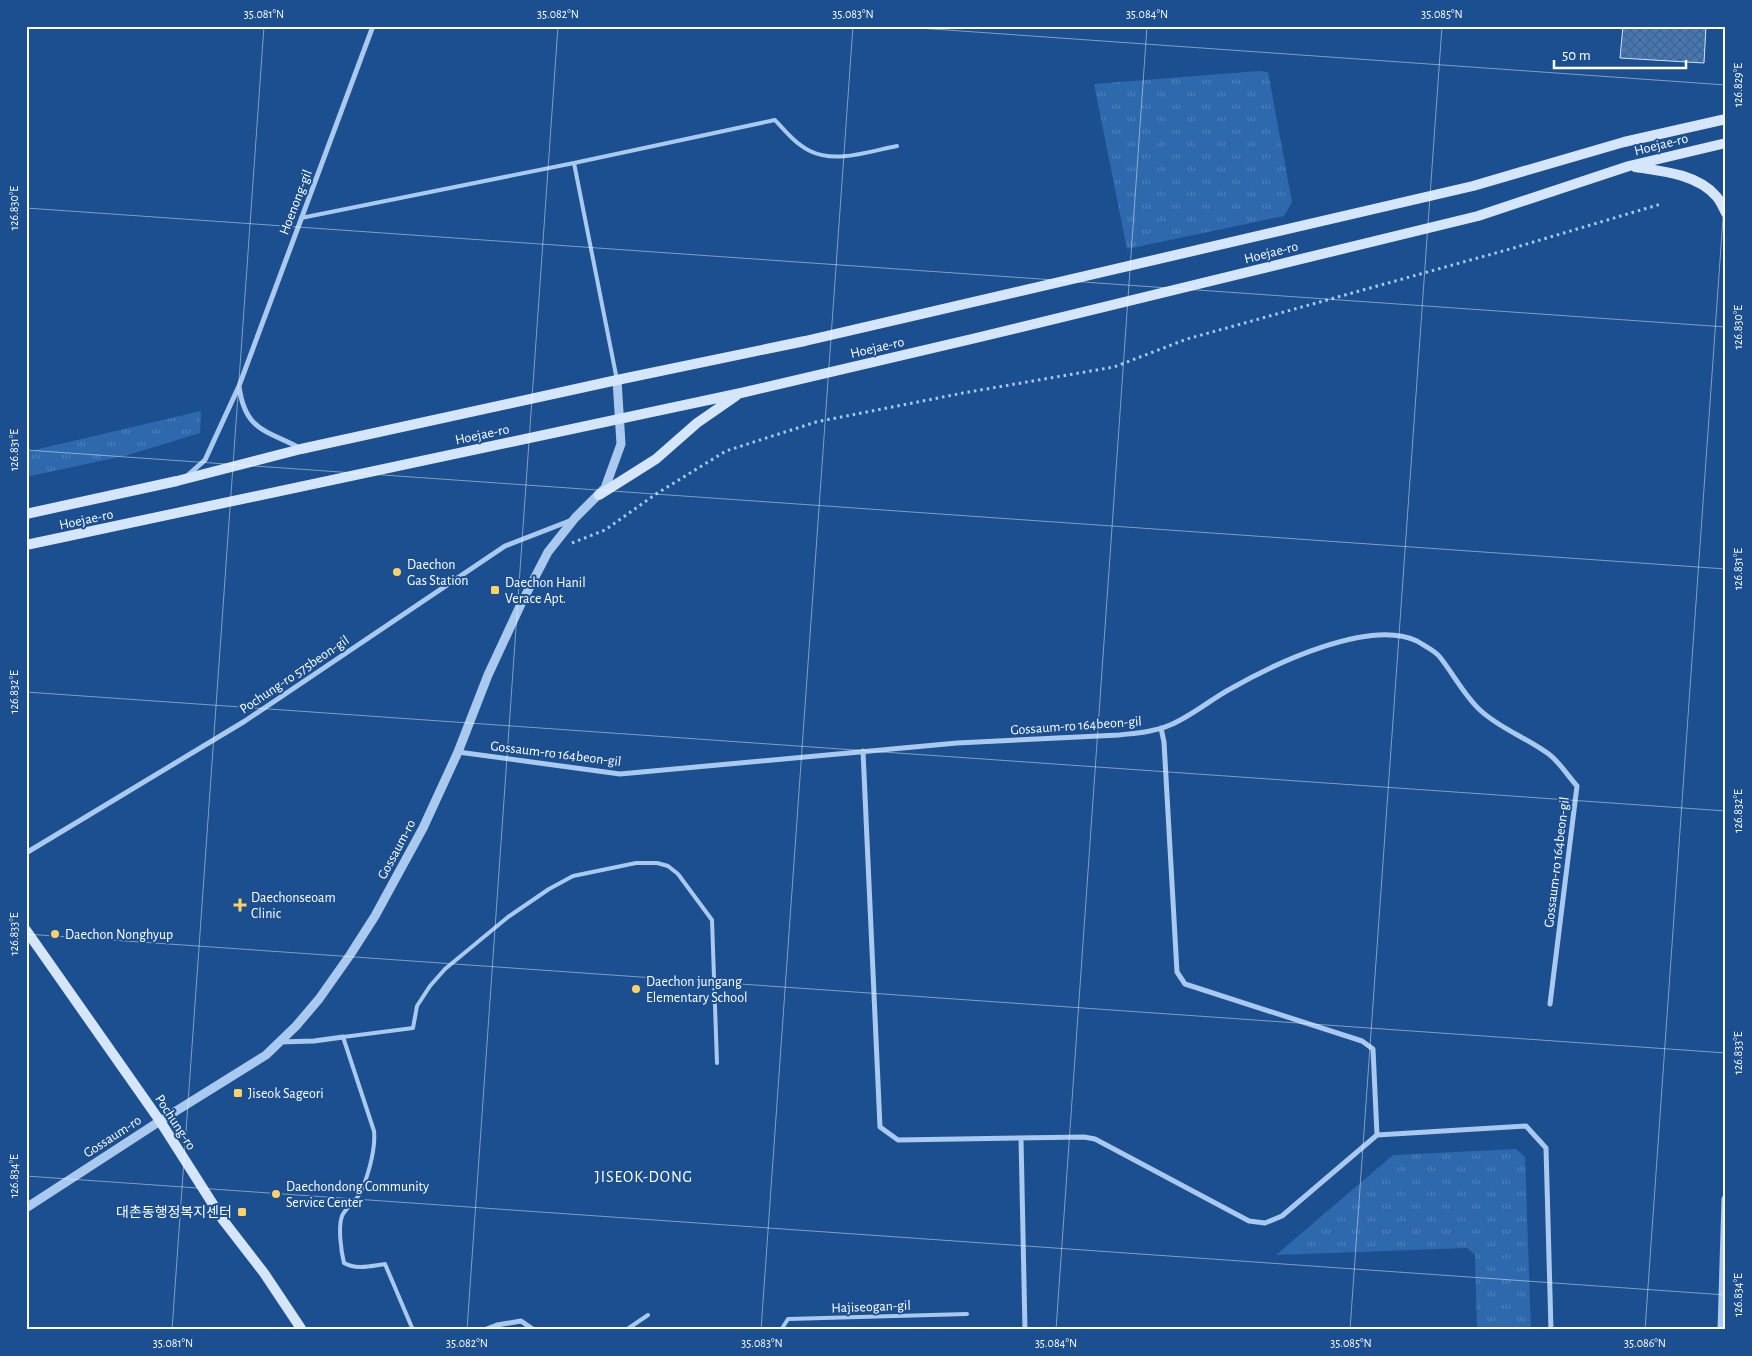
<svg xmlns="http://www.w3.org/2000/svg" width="1752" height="1356" font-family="'Alegreya Sans','Noto Sans KR',sans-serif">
	<defs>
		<pattern id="park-tufts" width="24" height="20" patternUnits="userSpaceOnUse" patternTransform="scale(1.25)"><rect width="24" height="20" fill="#2e69ad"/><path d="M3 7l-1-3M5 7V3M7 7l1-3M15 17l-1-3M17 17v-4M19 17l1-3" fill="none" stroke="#4d80b9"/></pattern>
		<pattern id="building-cross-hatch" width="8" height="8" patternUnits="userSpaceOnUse" patternTransform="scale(1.25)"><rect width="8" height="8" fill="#4478b7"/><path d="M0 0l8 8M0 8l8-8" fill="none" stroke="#486282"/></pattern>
	</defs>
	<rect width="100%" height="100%" fill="#1b4f8f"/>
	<!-- park -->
	<path fill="url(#park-tufts)" d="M1259 71 1268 72 1292 202 1284 216 1127 249 1094 84Z
		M201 411 200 433 128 455 26 477V452Z
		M1516 1149 1525 1157 1531 1330H1477L1475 1255 1467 1248 1276 1255 1393 1155Z"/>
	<!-- building -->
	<path fill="url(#building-cross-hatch)" stroke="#cfe3fa" d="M1623 26H1706L1704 63 1620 58Z"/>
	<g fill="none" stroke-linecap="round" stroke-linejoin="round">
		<!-- path -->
		<path stroke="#a9c9ee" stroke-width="3" stroke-dasharray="2.5 4" stroke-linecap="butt" d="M572 543 605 530 656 494 726 451 816 422 963 393 1114 367 1187 339 1510 249 1661 204"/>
		<!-- service -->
		<path stroke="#a9c9ee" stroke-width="4" d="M574 163 617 380
			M301 218 574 163 775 120C785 131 796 144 810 151 836 164 870 151 897 146
			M413 1330 385 1264C371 1266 356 1270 344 1263 341 1251 338 1227 342 1216 345 1209 352 1204 357 1198 367 1183 376 1149 374 1131L343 1037 413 1028 417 1006 430 986 445 969 508 917 549 889 573 876 636 863H657L668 866 678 874 712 920 717 1063
			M626 1330 648 1315
			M781 1330 788 1319 967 1314"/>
		<!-- minor -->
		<path stroke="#a9c9ee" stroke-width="5" d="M239 386 373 26
			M187 476 205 460 239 386C245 431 266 430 300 448
			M863 751 880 1127 898 1140 1084 1137 1095 1139 1249 1221 1265 1223 1282 1216 1377 1135 1373 1049 1362 1041 1185 984 1177 972 1164 742 1161 728
			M458 752 620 774 957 743 1119 735C1136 733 1154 732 1170 725 1192 716 1211 699 1232 688 1274 664 1370 618 1417 641 1423 645 1434 650 1439 656 1453 673 1463 694 1480 710 1500 729 1528 738 1550 755 1560 763 1568 776 1577 786L1550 1004
			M26 853 245 721 505 546 572 520
			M279 1042 314 1041 343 1037
			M1377 1135 1526 1126 1546 1148 1551 1330
			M1021 1138 1025 1330
			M484 1330 497 1325 521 1321 534 1330"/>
		<!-- tertiary -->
		<path stroke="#a9c9ee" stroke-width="9" d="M26 1208 160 1121 266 1055 296 1026 319 999 350 955 375 916 423 828 458 752 488 675 521 604 548 552 575 518 605 488 621 444 617 380
			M1722 1330 1726 1199"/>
		<!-- secondary -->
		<path stroke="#d6e6fa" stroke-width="10" d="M1635 167C1662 171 1697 174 1716 196 1720 200 1723 207 1726 213
			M599 495 656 459 697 423 736 396
			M26 514 177 481 301 449 617 380 805 341 1473 186 1624 142 1726 119
			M26 545 741 393 976 338 1478 216 1629 166 1726 143
			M26 930 160 1121 223 1220 264 1273 302 1330"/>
	</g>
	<!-- ticks -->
	<path fill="none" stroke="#fff" stroke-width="1" stroke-opacity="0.45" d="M890 26 1726 85M26 208 1726 327M26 450 1726 569M26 692 1726 811M26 934 1726 1053M26 1176 1726 1295M172 1330 264 26M467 1330 558 26M761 1330 853 26M1056 1330 1147 26M1350 1330 1442 26M1645 1330 1726 175"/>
	<!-- markers -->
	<g fill="#ffd166" stroke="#1b4f8f" stroke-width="2">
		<circle cx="397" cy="572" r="5"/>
		<rect x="490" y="585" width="10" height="10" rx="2.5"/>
		<path d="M237.5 897.5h5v5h5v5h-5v5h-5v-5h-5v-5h5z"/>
		<circle cx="55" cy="934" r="5"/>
		<circle cx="636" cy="989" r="5"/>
		<rect x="233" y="1088" width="10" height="10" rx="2.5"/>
		<circle cx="276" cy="1194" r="5"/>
		<rect x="237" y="1207" width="10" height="10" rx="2.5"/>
	</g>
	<g text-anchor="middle" stroke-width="4" stroke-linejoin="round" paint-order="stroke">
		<!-- street labels -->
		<g font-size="14" fill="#fff" stroke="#1b4f8f">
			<text transform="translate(1661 144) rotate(-14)" y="5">Hoejae-ro</text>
			<text transform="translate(295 202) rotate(-69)" y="5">Hoenong-gil</text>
			<text transform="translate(1271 252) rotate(-14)" y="5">Hoejae-ro</text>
			<text transform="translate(877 347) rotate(-13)" y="5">Hoejae-ro</text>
			<text transform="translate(482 434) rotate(-12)" y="5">Hoejae-ro</text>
			<text transform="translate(86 519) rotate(-12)" y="5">Hoejae-ro</text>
			<text transform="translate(294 674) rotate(-34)" y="5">Pochung-ro 575beon-gil</text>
			<text transform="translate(1076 725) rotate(-4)" y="5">Gossaum-ro 164beon-gil</text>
			<text transform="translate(556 753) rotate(7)" y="5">Gossaum-ro 164beon-gil</text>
			<text transform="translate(396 849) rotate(-62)" y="5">Gossaum-ro</text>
			<text transform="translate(1556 862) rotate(-83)" y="5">Gossaum-ro 164beon-gil</text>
			<text transform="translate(176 1122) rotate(57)" y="5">Pochung-ro</text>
			<text transform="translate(112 1136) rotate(-33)" y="5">Gossaum-ro</text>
			<text transform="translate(871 1306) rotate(-2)" y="5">Hajiseogan-gil</text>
		</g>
		<!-- poi labels -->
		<g font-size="14" fill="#fff" stroke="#1b4f8f" text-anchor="start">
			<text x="407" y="569">Daechon<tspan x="407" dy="16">Gas Station</tspan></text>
			<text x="505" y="587">Daechon Hanil<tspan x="505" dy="16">Verace Apt.</tspan></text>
			<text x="251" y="902">Daechonseoam<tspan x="251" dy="16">Clinic</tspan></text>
			<text x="65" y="939">Daechon Nonghyup</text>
			<text x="646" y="986">Daechon jungang<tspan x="646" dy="16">Elementary School</tspan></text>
			<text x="248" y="1098">Jiseok Sageori</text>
			<text x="286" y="1191">Daechondong Community<tspan x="286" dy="16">Service Center</tspan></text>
			<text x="232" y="1217" text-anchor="end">대촌동행정복지센터</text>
		</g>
		<!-- quarter labels -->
		<g font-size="16" letter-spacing="1" fill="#fff" stroke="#1b4f8f">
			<text x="644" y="1182">JISEOK-DONG</text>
		</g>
	</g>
	<!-- border -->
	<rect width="1752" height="1356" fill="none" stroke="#1b4f8f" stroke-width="55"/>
	<!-- scale -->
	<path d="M1554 60v8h132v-8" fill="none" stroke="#ffffff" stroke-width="2.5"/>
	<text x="1562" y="60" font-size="15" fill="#ffffff" stroke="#1b4f8f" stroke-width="4" paint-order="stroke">50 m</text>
	<rect x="28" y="28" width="1696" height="1300" fill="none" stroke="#fff" stroke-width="2"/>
	<g font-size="12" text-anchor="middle" fill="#fff">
		<text x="264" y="18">35.081°N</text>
		<text x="558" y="18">35.082°N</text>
		<text x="853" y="18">35.083°N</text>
		<text x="1147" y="18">35.084°N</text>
		<text x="1442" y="18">35.085°N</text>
		<text transform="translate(1738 85) rotate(-90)" y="4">126.829°E</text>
		<text transform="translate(14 208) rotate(-90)" y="4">126.830°E</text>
		<text transform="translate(1738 327) rotate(-90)" y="4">126.830°E</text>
		<text transform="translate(14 450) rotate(-90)" y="4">126.831°E</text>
		<text transform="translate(1738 569) rotate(-90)" y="4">126.831°E</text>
		<text transform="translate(14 692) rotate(-90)" y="4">126.832°E</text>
		<text transform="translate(1738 811) rotate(-90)" y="4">126.832°E</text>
		<text transform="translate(14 934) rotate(-90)" y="4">126.833°E</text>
		<text transform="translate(1738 1053) rotate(-90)" y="4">126.833°E</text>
		<text transform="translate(14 1176) rotate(-90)" y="4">126.834°E</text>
		<text transform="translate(1738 1295) rotate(-90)" y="4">126.834°E</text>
		<text x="173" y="1347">35.081°N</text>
		<text x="467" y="1347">35.082°N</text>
		<text x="762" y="1347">35.083°N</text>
		<text x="1056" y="1347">35.084°N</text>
		<text x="1351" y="1347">35.085°N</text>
		<text x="1645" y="1347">35.086°N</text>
	</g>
</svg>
